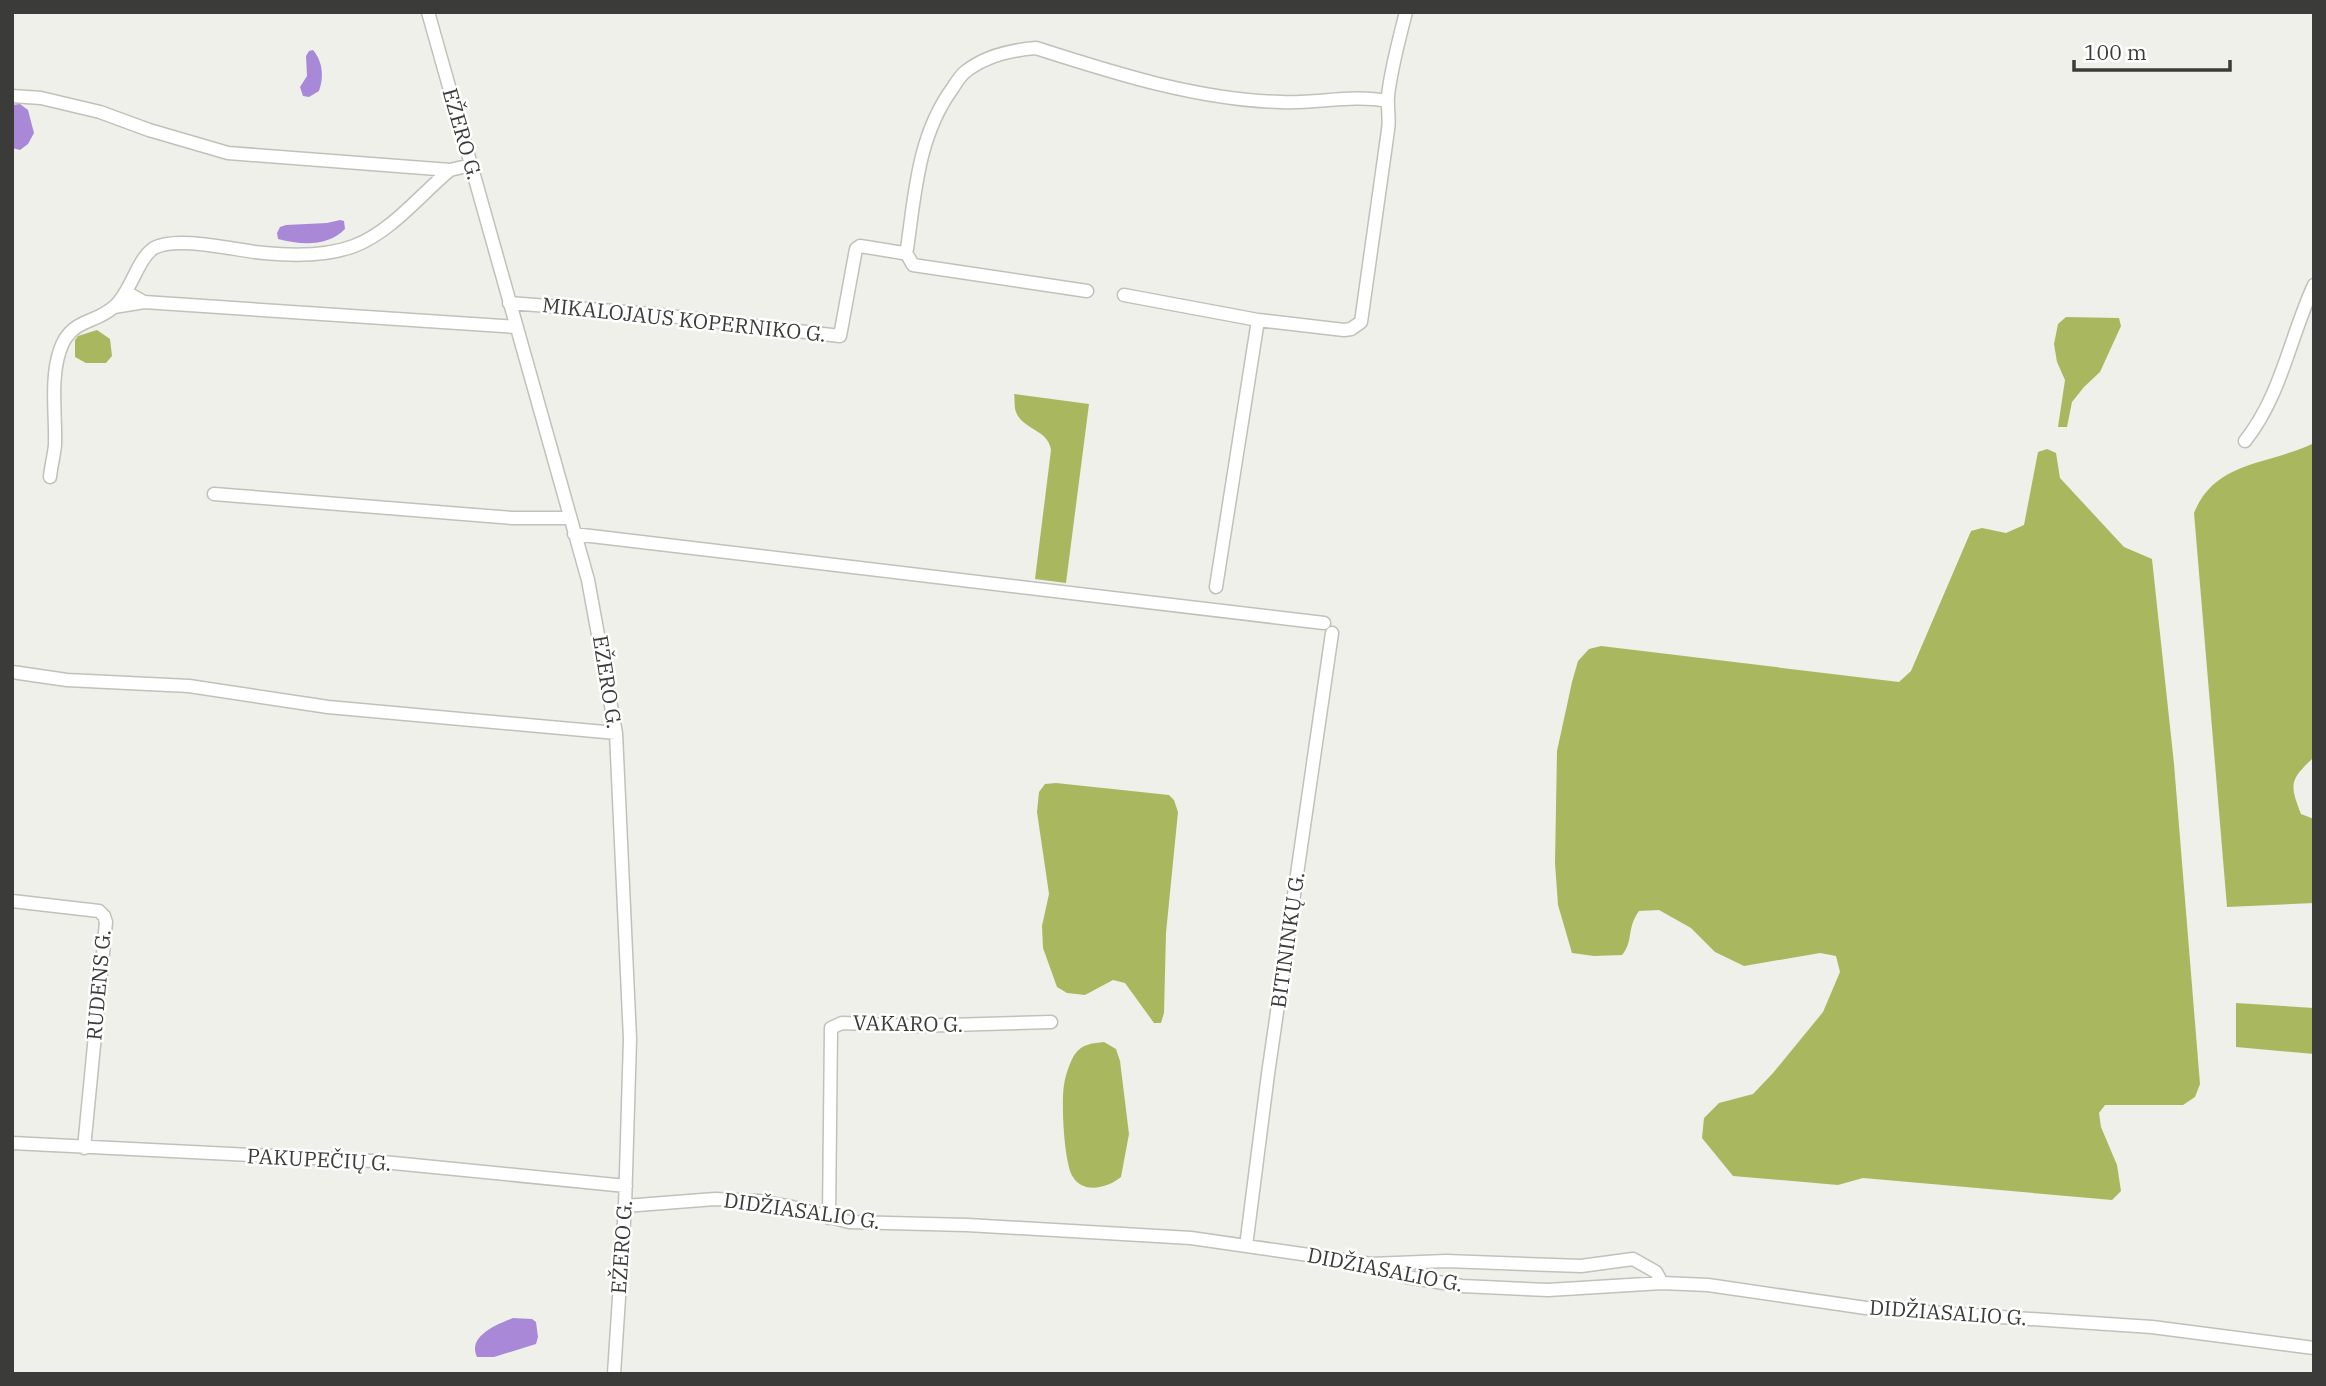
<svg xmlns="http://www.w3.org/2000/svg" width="2326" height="1386" font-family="'IBM Plex Serif',serif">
	<rect width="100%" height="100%" fill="#eff0ea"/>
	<!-- forest -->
	<path fill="#a9b85e" d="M2066 317 2119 318 2121 326 2100 372 2084 387 2072 402 2067 427H2058L2065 380 2057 362 2054 344 2058 324Z
		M97 330 110 339 112 356 106 363H86L75 357V340L78 336Z
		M1014 394 1089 404 1066 583 1035 579 1051 450C1048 429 1023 430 1016 412 1014 407 1015 399 1014 394Z
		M2314 443V757C2290 780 2289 783 2301 814L2314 819V903L2227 907 2194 513C2215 460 2270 465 2314 443Z
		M2047 449 2056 453 2060 478 2124 547 2152 559 2174 764 2200 1084 2195 1097 2183 1105H2105L2099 1113 2101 1127 2117 1165 2121 1191 2112 1200 1863 1178 1838 1185 1733 1176 1702 1138 1704 1118 1719 1103 1753 1094 1773 1073 1823 1012 1840 972 1836 956 1820 953 1744 966 1715 952 1691 928 1659 910 1639 911C1626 929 1634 941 1622 955L1594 956 1572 953 1558 905 1555 863 1557 751 1572 682 1578 661 1589 649 1601 646 1899 682 1911 671 1971 531 1982 528 2006 533 2024 525 2038 452Z
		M1056 783 1169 795 1174 800 1178 812 1166 933 1164 1013 1161 1023H1154L1125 983 1113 980 1085 995 1067 993 1057 987 1043 948 1042 926 1049 894 1037 812 1039 792 1045 784Z
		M2236 1003 2314 1008V1054L2236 1047Z
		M1104 1042 1116 1049 1120 1061 1129 1134 1121 1177C1109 1187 1084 1195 1073 1177 1064 1164 1061 1102 1064 1085 1065 1077 1070 1061 1075 1054 1082 1044 1093 1043 1104 1042Z"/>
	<!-- water -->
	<path fill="#a989d7" d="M313 50C323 62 324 77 319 91L309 97 303 96 300 87 307 76 306 56 309 51Z
		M20 104 28 110 34 133 28 144 20 150 12 148V105Z
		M340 220 344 221 345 229C327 247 302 245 278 239L277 233 280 227 286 225 327 223Z
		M513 1318 532 1319 536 1322 538 1337 536 1344 494 1357H477C467 1336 497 1324 513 1318Z"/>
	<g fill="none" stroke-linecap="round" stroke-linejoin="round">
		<!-- minor casing -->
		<g stroke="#c0c1bb" stroke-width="15">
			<path id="minor" d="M428 12 588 580 616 733 630 1039 625 1206 614 1374
				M12 96 41 98 100 112 149 130 228 153 450 170 471 165
				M905 251 913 265 1087 291
				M1124 295 1258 320 1344 330 1351 329 1361 322 1388 130C1390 119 1387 108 1388 96 1391 68 1399 40 1406 12
				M144 302 516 327
				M509 303 653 314 840 336 856 249 860 246 903 253 907 249C915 193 918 136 952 89 956 83 960 76 965 72 985 56 1011 50 1036 48 1114 73 1198 100 1281 102 1316 104 1352 94 1387 101
				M114 307 144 302 126 292
				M2245 441C2281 396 2290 337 2314 285
				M50 477C51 466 54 456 55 445 56 415 50 379 60 350 71 317 96 325 116 305 131 291 138 258 154 248 177 235 238 251 264 253 293 256 327 256 354 246 391 232 420 195 450 170
				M214 494 512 518H570
				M574 534 1324 623
				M1216 587 1258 320
				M12 672 67 680 189 686 328 707 616 733
				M12 901 99 911 104 916 106 922 84 1148
				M12 1143 373 1161 626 1186
				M625 1206 715 1199 758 1201 792 1207 849 1222 967 1225 1191 1238 1371 1264 1407 1277 1462 1286 1548 1290 1662 1283 1708 1285 1866 1308 2152 1327 2314 1348
				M829 1218 831 1028 842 1023 915 1026 1051 1022
				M1246 1246 1268 1074 1332 633
				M1371 1264 1446 1261 1581 1266 1633 1259 1656 1272 1662 1283"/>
		</g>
		<!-- minor -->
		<use href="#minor" stroke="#fff" stroke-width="12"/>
	</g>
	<g text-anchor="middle" stroke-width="5" stroke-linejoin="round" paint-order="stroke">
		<!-- street labels -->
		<g font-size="21" fill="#3b3c39" stroke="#fff">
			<text transform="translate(462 134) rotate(74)" y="7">EŽERO G.</text>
			<text transform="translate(684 320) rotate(6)" y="7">MIKALOJAUS KOPERNIKO G.</text>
			<text transform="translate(607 682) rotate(81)" y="7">EŽERO G.</text>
			<text transform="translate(1288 940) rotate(-82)" y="7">BITININKŲ G.</text>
			<text transform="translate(99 985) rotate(-85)" y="7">RUDENS G.</text>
			<text transform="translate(908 1024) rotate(1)" y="7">VAKARO G.</text>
			<text transform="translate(319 1160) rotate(3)" y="7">PAKUPEČIŲ G.</text>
			<text transform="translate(802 1211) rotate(8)" y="7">DIDŽIASALIO G.</text>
			<text transform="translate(622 1247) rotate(-86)" y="7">EŽERO G.</text>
			<text transform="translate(1385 1270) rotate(11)" y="7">DIDŽIASALIO G.</text>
			<text transform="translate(1948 1313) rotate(4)" y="7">DIDŽIASALIO G.</text>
		</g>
	</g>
	<!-- border -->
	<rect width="2326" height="1386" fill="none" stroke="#3b3c39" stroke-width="28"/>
	<!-- scale -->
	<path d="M2074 60v10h156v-10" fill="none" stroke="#3b3c39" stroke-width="3.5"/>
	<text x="2084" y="60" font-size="21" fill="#3b3c39" stroke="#ffffff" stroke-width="5" paint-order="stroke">100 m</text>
</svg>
